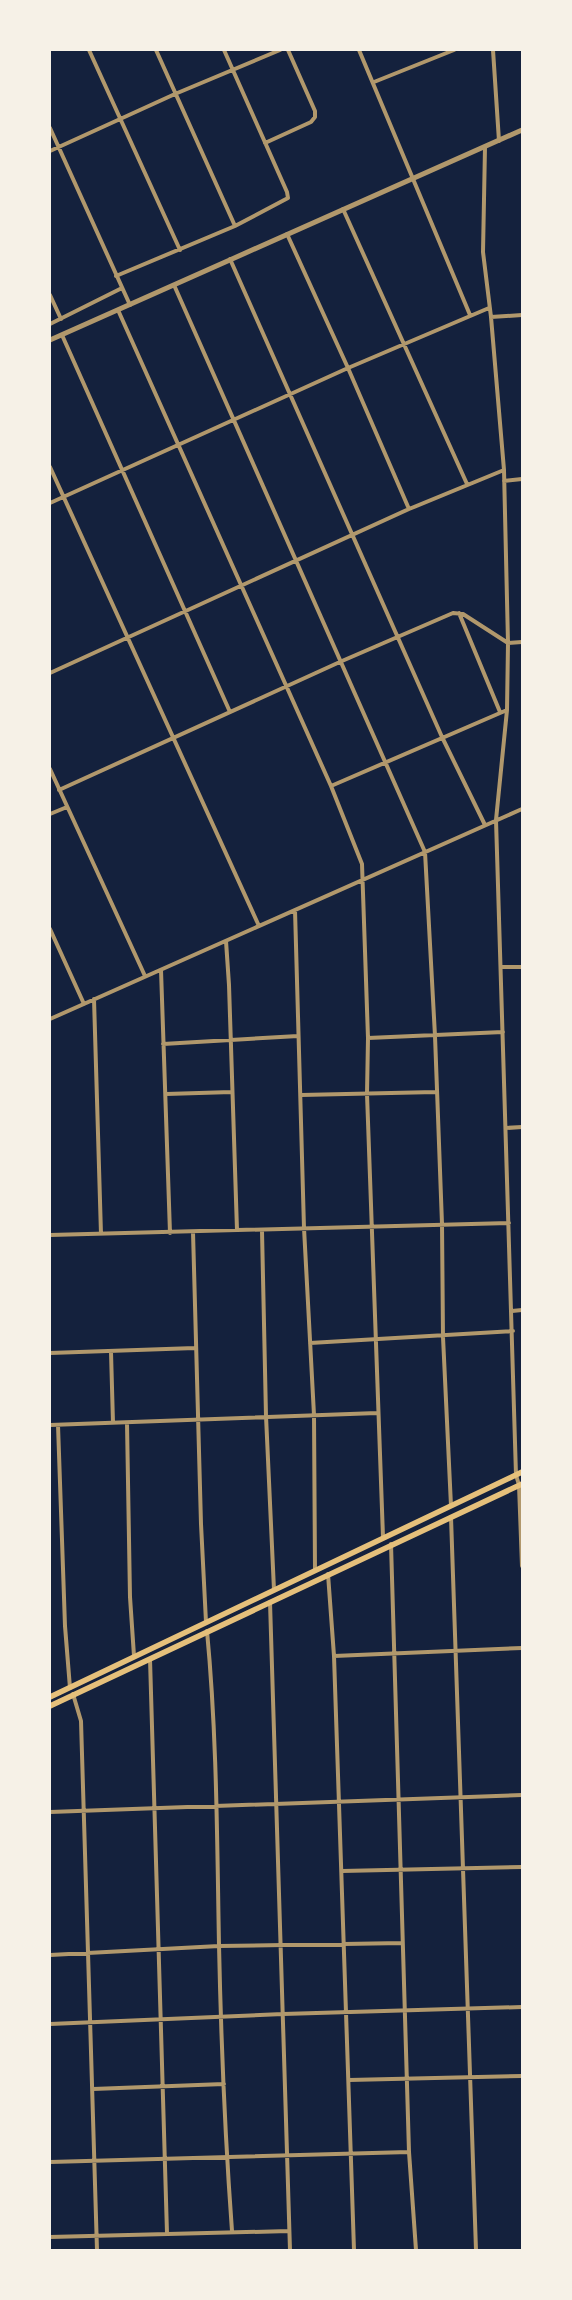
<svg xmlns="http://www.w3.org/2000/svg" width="572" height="2300" font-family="Commissioner,sans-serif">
	<rect width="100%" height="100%" fill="#14213d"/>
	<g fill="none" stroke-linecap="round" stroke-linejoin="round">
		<!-- minor -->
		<path stroke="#b1986c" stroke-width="4" d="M89 50 180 250
			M156 50 235 226
			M359 50 470 315
			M493 50 499 141
			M374 82 454 50
			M50 128 130 305
			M265 143 311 122 315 117V111L288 50
			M485 147 483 252 491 317 504 470 508 643 507 710 496 820 516 1475 519 1485 522 1566
			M50 151 175 94 280 50
			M343 209 467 484
			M287 234 348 368 409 509
			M230 259 442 737 485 825
			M116 276 235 226 288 198 287 192 224 50
			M174 285 425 852 435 1036 442 1224 443 1337 451 1506
			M50 295 61 319
			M118 310 331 786 362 864 368 1038 367 1094 383 1537
			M491 317 522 315
			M50 324 122 288
			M62 335 230 712
			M50 467 259 926
			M504 481 522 479
			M50 503 348 368 489 308
			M459 613 500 712
			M50 673 409 509 504 470
			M50 769 145 976
			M331 786 507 710
			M59 790 342 661 453 613 463 614 508 643 522 642
			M50 814 67 807
			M295 910 304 1228 314 1415 315 1570
			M50 929 84 1004
			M226 941 229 985 237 1230
			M501 967H522
			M161 970 170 1233
			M94 999 101 1234
			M50 1019 522 809
			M368 1038 503 1032
			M163 1044 298 1036
			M166 1094 232 1092
			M301 1095 436 1092
			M506 1128 522 1127
			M262 1231 266 1416 274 1590
			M193 1232 201 1524 206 1622
			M50 1235 509 1223
			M512 1311 522 1310
			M310 1343 513 1331
			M111 1352 113 1423
			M50 1353 195 1348
			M127 1423 130 1597 134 1656
			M50 1425 377 1413
			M58 1425 65 1626 70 1688
			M451 1517 476 2250
			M391 1544 409 2152 416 2250
			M328 1574 334 1656 354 2250
			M270 1602 290 2250
			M207 1631C217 1736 217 1840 219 1945 221 2040 225 2136 232 2231
			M334 1656 522 1648
			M150 1659 167 2233
			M73 1694 81 1721 97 2250
			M50 1812 522 1795
			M342 1871 522 1867
			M50 1955 219 1946 403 1943
			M50 2024 283 2014 522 2007
			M349 2080 522 2076
			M93 2089 224 2084
			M50 2162 409 2152
			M50 2237 289 2231"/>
		<!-- tertiary -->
		<path stroke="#b1986c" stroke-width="5" d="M50 340 522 130"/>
		<!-- secondary -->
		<path stroke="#e5c07b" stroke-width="5.5" d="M50 1697 522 1472
			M50 1706 522 1484"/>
	</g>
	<!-- border -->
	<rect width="572" height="2300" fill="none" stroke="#f6f1e7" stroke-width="102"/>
</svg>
